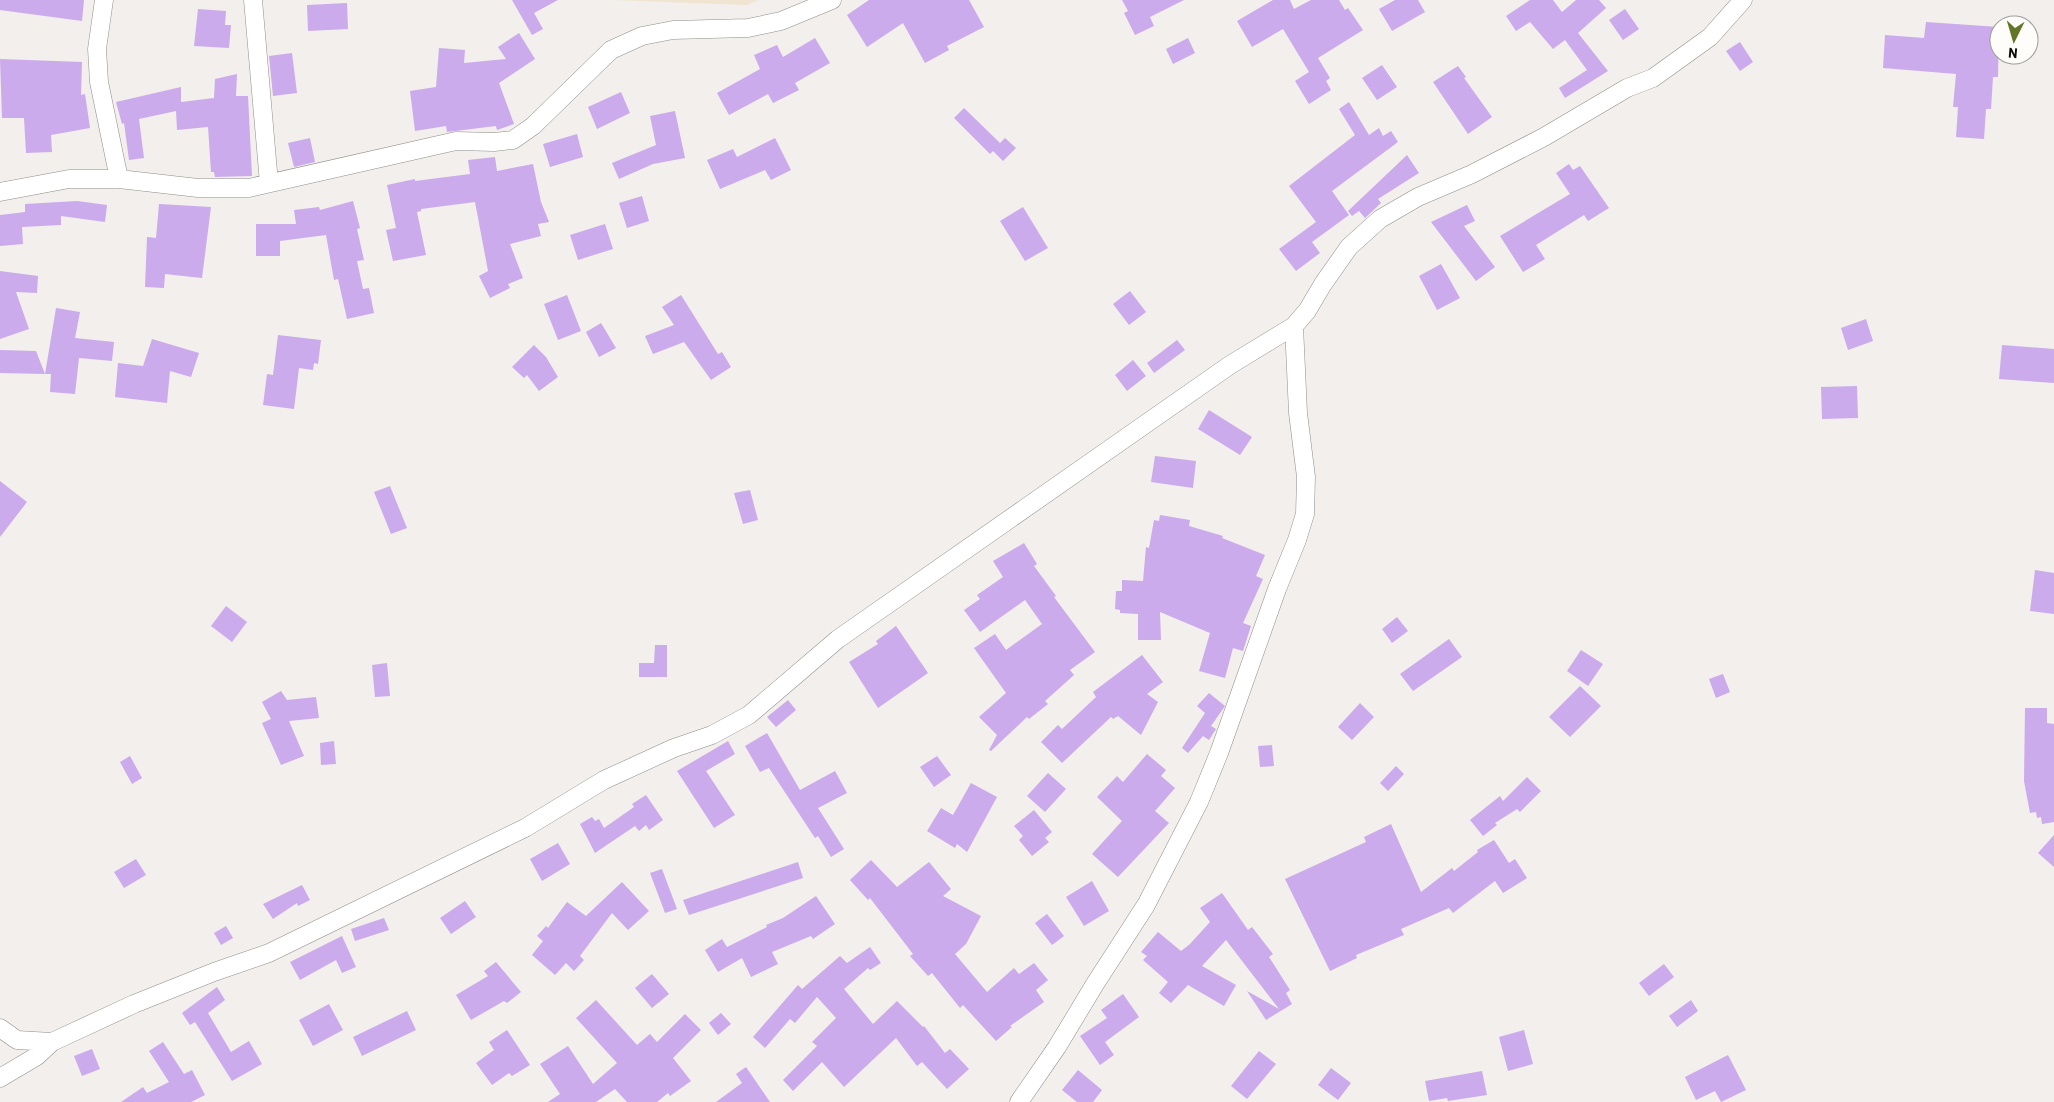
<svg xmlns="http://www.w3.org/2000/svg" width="2054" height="1102" font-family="Barlow,sans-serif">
	<rect width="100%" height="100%" fill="#f2efec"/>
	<!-- industrial -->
	<path fill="#f0e5d0" d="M613 0H759L747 5Z"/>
	<!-- building -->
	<path fill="#cbabec" d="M0 0H84L82 21 0 10Z
		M512 0H558L534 13 543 29 532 35Z
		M869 0H969L984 27 947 46 949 50 925 63 903 23 867 47 847 15Z
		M1122 0H1184L1150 17 1154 26 1135 35 1124 13 1128 11Z
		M1273 0H1290L1294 9 1311 0H1339L1345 10 1348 8 1363 30 1318 58 1330 78 1326 81 1331 90 1309 104 1295 81 1309 72 1283 29 1252 47 1237 21Z
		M1395 0H1418L1425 12 1392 31 1379 9Z
		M1530 0H1553L1562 12 1576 0H1599L1606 8 1578 33 1608 71 1565 98 1559 88 1587 70 1565 40 1553 49 1530 22 1516 31 1506 16Z
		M347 3 348 29 308 31 307 5Z
		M198 9 226 11 225 25H231L229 48 194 46Z
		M1625 9 1639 29 1623 40 1609 20Z
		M1926 22 1999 27 1998 77H1993L1991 109H1986L1984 139 1956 137 1958 107H1953L1956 74 1883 68 1885 35 1924 38Z
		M519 33 535 59 499 83 514 124 497 130 496 126 447 132 446 126 415 131 410 91 436 87 439 48 465 50 464 63 506 59 498 47Z
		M815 38 830 63 795 83 799 90 773 103 768 94 729 115 717 93 760 69 754 55 777 45 783 57Z
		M1188 38 1195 53 1173 64 1166 49Z
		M1740 42 1753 62 1740 71 1726 51Z
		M292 53 297 93 273 96 269 56Z
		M0 59 82 62 81 95 85 94 90 128 51 135 52 152 26 153 24 118H2Z
		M1382 65 1397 87 1377 100 1362 78Z
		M1458 66 1466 77 1464 78 1492 117 1468 134 1433 82Z
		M237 74 236 96H248L252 176 215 177 214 172H211L208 127 177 130 176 111 139 119 144 158 129 160 124 123 122 124 116 102 181 87V102L214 98 215 79Z
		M621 92 630 113 597 129 588 107Z
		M1349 102 1369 135 1379 128 1383 136 1391 131 1398 142 1332 191 1349 215 1312 242 1320 253 1296 271 1279 249 1316 222 1289 186 1355 135 1339 109Z
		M964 108 1000 143 1005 138 1016 148 1003 161 993 151 990 154 954 118Z
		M675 111 685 158 653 164 619 179 612 163 656 145 650 116Z
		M577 134 583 157 550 167 543 144Z
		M310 138 315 162 294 167 288 143Z
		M775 138 791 170 771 180 765 170 720 189 707 160 733 149 737 157Z
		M1407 155 1419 173 1378 199 1381 203 1365 218 1359 211 1352 216 1348 211Z
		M495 157 497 171 533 164 541 202 549 222 538 224 541 236 510 244 523 278 508 284 510 288 490 298 479 276 488 271 475 202 421 209V211L417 212 426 255 393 261 386 230 396 228 387 185 415 179V181L470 174 468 160Z
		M1569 164 1573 170 1580 166 1609 208 1588 221 1584 215 1536 245 1545 259 1523 272 1500 236 1570 194 1556 173Z
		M642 196 649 221 627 228 619 203Z
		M77 201 107 205 105 222 61 216V225L22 227 23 244 0 246V215L25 212V204Z
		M353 201 360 228 357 229 364 260 357 261 363 289 369 288 374 313 347 319 338 279 334 280 326 235 280 241V256H256V224H296L294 210 319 207 320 210Z
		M159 204 211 207 202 278 165 274 164 288 145 287 147 237 156 238Z
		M1467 205 1475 221 1464 226 1495 267 1476 281 1431 222Z
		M1023 207 1048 248 1025 261 1000 221Z
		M605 224 613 249 578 260 570 235Z
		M1441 264 1460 298 1437 310 1419 276Z
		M0 271 38 276 37 293 16 292 29 329 0 339Z
		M1130 291 1146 312 1129 325 1113 304Z
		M567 295 581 331 558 340 544 304Z
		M681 295 718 354 722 352 731 367 711 380 684 342 653 354 645 336 674 325 662 307Z
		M56 308 80 312 75 338 114 342 112 361 79 358 75 394 50 392 51 374H45Z
		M1866 319 1873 341 1848 350 1841 328Z
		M601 323 616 348 599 357 586 332Z
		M278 335 321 340 318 364 314 363 313 370 299 368 294 409 263 405 267 374 273 375Z
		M152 339 199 353 191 377 170 371 167 403 115 397 118 363 143 366Z
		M1177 340 1185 350 1154 373 1147 363Z
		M534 345 546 357 558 377 539 391 527 375 524 378 512 367Z
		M2002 345 2054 349V383L1999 379Z
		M0 350 36 351 45 374 0 373Z
		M1133 360 1146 376 1127 391 1115 375Z
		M1857 386 1858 418 1822 419 1821 387Z
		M1209 410 1252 437 1240 455 1198 429Z
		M1155 456 1196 461 1193 488 1151 482Z
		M0 481 27 502 0 537Z
		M390 486 407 528 391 534 374 492Z
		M750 490 758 520 743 524 734 493Z
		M1160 515 1190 520 1189 526 1223 536 1222 538 1265 555 1256 576 1263 579 1243 623 1251 626 1243 651 1233 648 1225 678 1199 671 1210 633 1160 612 1161 640H1138V614L1120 613V610L1115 609 1116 591H1122V580L1143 581 1146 547 1149 548 1154 520 1159 521Z
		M1024 543 1037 564 1034 566 1056 596 1054 597 1095 652 1070 670 1074 675 1045 701 1048 704 1029 719 1027 717 991 751 989 750 997 735 979 717 1006 693 974 648 995 634 1006 650 1042 624 1025 600 980 632 964 610 980 599 977 595 1003 577 993 561Z
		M2035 570 2054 573V614L2030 611Z
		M226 606 247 622 232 642 211 626Z
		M1397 617 1408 631 1392 643 1382 629Z
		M896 626 928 673 878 708 849 662 878 644 876 641Z
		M1449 639 1462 657 1413 691 1400 674Z
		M655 645H667V677H639V663H654Z
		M1581 650 1603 664 1588 686 1567 671Z
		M1142 655 1163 682 1147 694 1158 702 1141 735 1118 716 1113 719 1111 717 1062 763 1041 742 1058 725 1062 729 1096 697 1093 692Z
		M387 663 390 696 375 697 372 665Z
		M1723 674 1730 692 1716 698 1709 679Z
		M1580 686 1601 706 1570 737 1549 717Z
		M281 691 287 700 316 697 319 718 289 721 304 756 281 765 262 723 271 719 262 702Z
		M1209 693 1225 706 1211 726 1216 729 1209 740 1203 736 1188 753 1182 748 1205 713 1197 706Z
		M788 700 796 710 776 727 767 717Z
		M1360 703 1374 717 1352 740 1338 727Z
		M2025 708H2047V723L2054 724V822L2042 824 2041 817 2037 818 2036 812 2030 813 2024 781Z
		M767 733 800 790 835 771 847 793 818 808 844 849 831 857 818 836 815 838 769 768 760 772 745 746Z
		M334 741 336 764 321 765 320 743Z
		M728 741 735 754 706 771 735 815 714 828 677 771Z
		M1272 745 1274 766 1260 767 1258 746Z
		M1147 754 1166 770 1161 776 1175 788 1155 811 1169 823 1118 877 1092 854 1122 821 1097 797 1117 776 1123 782Z
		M130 756 142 778 132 784 120 762Z
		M937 756 951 775 934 787 920 767Z
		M1396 766 1404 774 1388 791 1380 783Z
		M1048 773 1066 789 1045 812 1027 796Z
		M1527 777 1541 791 1520 812 1517 809 1495 823 1497 825 1483 836 1470 820 1500 796 1503 801Z
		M971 783 997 797 967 852 957 844 955 848 927 831 941 808 953 815Z
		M646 795 663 820 649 830 646 825 639 831 635 826 595 853 580 824 592 817 595 821 599 819 604 828 634 807 632 804Z
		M1034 810 1052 832 1045 838 1049 842 1032 856 1019 840 1023 836 1014 826Z
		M1391 824 1421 892 1452 868 1454 871 1478 852 1477 850 1494 840 1509 863 1515 859 1527 878 1503 893 1495 881 1453 913 1449 908 1401 929 1404 935 1356 955 1357 958 1330 971 1285 879 1366 842 1364 837Z
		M2054 835V867L2038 853Z
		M558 843 570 864 542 881 530 859Z
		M136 859 146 875 124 888 114 872Z
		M871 860 897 887 929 862 951 889 943 896 981 916 966 944 955 954 987 992 1014 968 1019 974 1034 963 1048 980 1036 990 1044 1002 1010 1026 1012 1027 996 1041 963 1005 960 1008 932 973 928 976 910 956 913 954 870 898 868 900 850 880Z
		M798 862 803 878 689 915 683 900Z
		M662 869 677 909 665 913 650 873Z
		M1092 881 1109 911 1084 926 1066 897Z
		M622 882 649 911 628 930 612 913 580 956 584 960 574 971 566 963 555 975 532 955 543 941 537 936 546 926 548 928 567 902 586 916Z
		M302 885 310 900 298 906 297 903 273 919 263 904Z
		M1222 893 1248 930 1252 927 1273 954 1269 957 1290 990 1286 993 1292 1004 1266 1020 1247 991 1279 1009 1226 940 1202 966 1236 985 1224 1006 1188 985 1171 1003 1159 993 1168 982 1143 960 1147 956 1141 952 1158 932 1181 951 1190 944 1210 922 1200 908Z
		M816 896 835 924 813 939 811 936 772 952 778 964 751 977 742 958 718 972 705 950 722 939 727 947 767 927 766 925 783 918Z
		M465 901 476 917 451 934 440 918Z
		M1047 914 1064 936 1052 945 1035 923Z
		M384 918 389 930 355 941 351 929Z
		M226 926 233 938 221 945 214 933Z
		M342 936 356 967 342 973 336 960 300 980 290 962Z
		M870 947 881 963 870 970 868 968 844 989 873 1024 897 1001 923 1027 924 1026 945 1053 950 1049 969 1069 947 1089 922 1062 917 1066 896 1038 844 1087 822 1062 793 1091 783 1080 817 1046 812 1042 836 1018 817 997 795 1023 790 1019 765 1048 753 1037 798 985 802 989 840 956 847 963Z
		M496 962 521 992 507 1003 504 1001 471 1020 456 995 488 976 484 971Z
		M1664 964 1674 977 1649 996 1639 983Z
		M652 974 669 994 652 1008 635 988Z
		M217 987 225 1000 208 1013 231 1052 249 1041 262 1064 232 1081 195 1022 190 1025 182 1013Z
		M1123 994 1139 1017 1105 1042 1114 1055 1100 1065 1080 1036 1107 1018 1101 1010Z
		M596 1000 637 1045 650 1034 657 1042 685 1014 701 1030 673 1058 691 1081 670 1096 668 1093 657 1102H627L615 1089 596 1102H548L560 1094 540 1064 568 1046 593 1084 617 1063 576 1018Z
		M1691 1000 1698 1011 1677 1027 1669 1016Z
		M329 1004 343 1030 313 1046 299 1020Z
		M407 1011 416 1030 362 1056 353 1037Z
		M721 1013 731 1024 718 1035 709 1023Z
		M507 1030 530 1065 512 1076 509 1073 492 1085 476 1063 494 1050 489 1042Z
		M1524 1030 1533 1064 1508 1071 1499 1037Z
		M163 1042 184 1074 192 1070 205 1095 191 1102H121L143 1087 147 1093 169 1082 149 1051Z
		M92 1049 100 1069 82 1076 74 1056Z
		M1259 1051 1276 1064 1247 1099 1231 1086Z
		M1728 1055 1746 1090 1721 1102 1715 1091 1696 1100 1685 1077Z
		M746 1067 770 1102H716L742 1083 736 1074Z
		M1331 1068 1351 1083 1338 1100 1318 1085Z
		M1078 1070 1102 1090 1093 1102H1077L1062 1090Z
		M1482 1071 1487 1095 1448 1101 1447 1098 1429 1101 1425 1081Z"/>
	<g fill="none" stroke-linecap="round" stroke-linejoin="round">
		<!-- minor casing -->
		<g stroke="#908e8b" stroke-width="19">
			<path id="minor" d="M104 0 97 49 99 82 119 179
				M253 0 269 183
				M0 192 69 179H119L198 188H249L456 141 494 142 513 140 533 126 611 50 642 36 673 30 748 28 781 21 832 0
				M0 1028 17 1040 52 1042 134 1004 214 972 269 953 525 828 604 780 674 748 712 735 749 715 838 639 1230 365 1294 326 1307 311 1323 284 1349 247 1380 219 1418 197 1472 174 1544 137 1627 88 1653 78 1710 37 1743 0
				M0 1078 37 1056 52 1042
				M1019 1102 1057 1047 1095 984 1146 905 1199 802 1219 753 1277 589 1297 540 1305 514 1306 477 1298 413 1294 326"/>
		</g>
		<!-- minor -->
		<use href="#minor" stroke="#fff" stroke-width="18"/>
	</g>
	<!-- north arrow -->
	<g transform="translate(2014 40) rotate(185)"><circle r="24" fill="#fffdf9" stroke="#9e9d9a"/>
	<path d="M0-4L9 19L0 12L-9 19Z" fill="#617727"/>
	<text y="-8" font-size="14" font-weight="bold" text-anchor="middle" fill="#0d0c0b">N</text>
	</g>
</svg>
